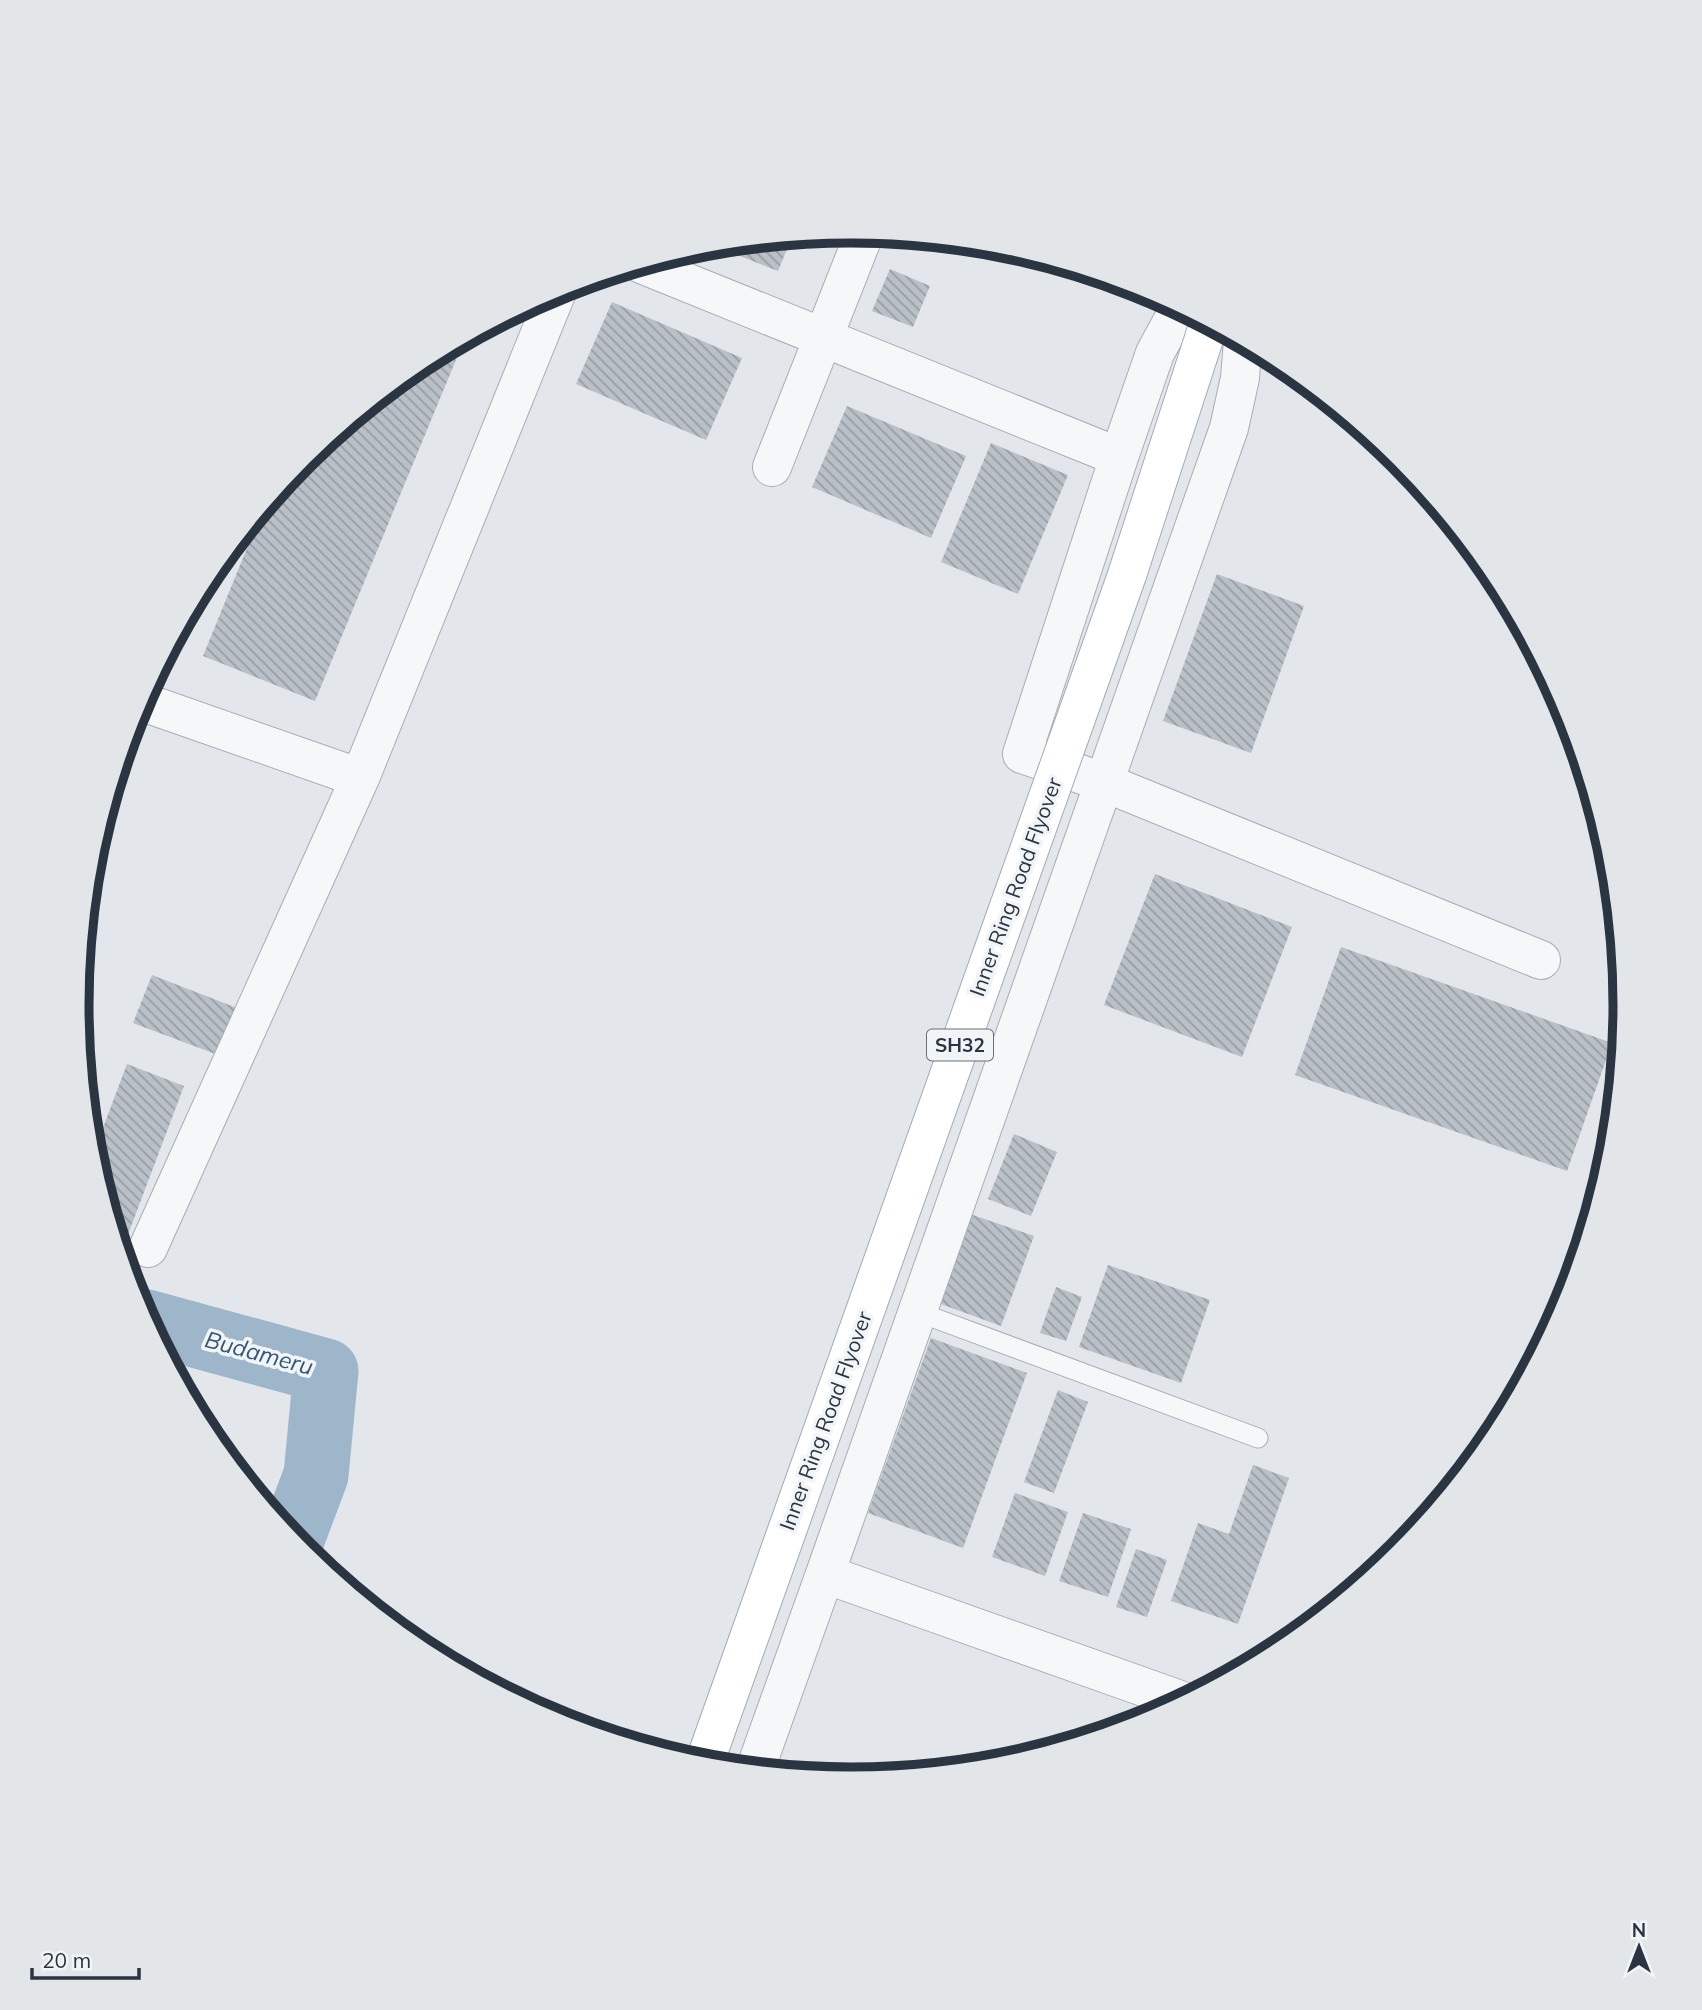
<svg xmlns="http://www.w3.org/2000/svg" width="1702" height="2010" font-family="Mulish,sans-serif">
	<defs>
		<pattern id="building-back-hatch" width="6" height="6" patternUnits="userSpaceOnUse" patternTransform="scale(1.75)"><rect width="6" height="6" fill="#bac0c7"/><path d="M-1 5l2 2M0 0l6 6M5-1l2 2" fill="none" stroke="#979da3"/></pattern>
	</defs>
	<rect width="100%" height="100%" fill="#e3e6eb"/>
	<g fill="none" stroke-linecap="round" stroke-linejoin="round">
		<!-- river -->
		<path stroke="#9eb6ca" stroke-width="65" d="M147 1322 326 1371 316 1475 292 1539"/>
	</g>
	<!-- building -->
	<path fill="url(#building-back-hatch)" d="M792 237 778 271 712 245Z
		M890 269 930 286 913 327 872 311Z
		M612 302 742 358 706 440 576 384Z
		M465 338 315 701 203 656 265 504 304 457 421 361Z
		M847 406 966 456 931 538 812 487Z
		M991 443 1068 475 1018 594 941 562Z
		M1217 574 1304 606 1251 753 1163 721Z
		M1155 874 1292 927 1242 1057 1104 1005Z
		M1341 947 1612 1043 1567 1171 1295 1075Z
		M152 975 237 1008 218 1055 133 1023Z
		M127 1064 184 1086 121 1253 92 1157Z
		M1014 1134 1057 1152 1031 1216 988 1199Z
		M1611 1144 1610 1156 1601 1185 1596 1183Z
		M970 1214 1034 1236 1001 1326 938 1303Z
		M1108 1265 1210 1300 1181 1383 1079 1347Z
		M1056 1287 1082 1297 1066 1341 1040 1333Z
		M931 1338 1027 1373 963 1548 868 1513Z
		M1058 1390 1088 1402 1054 1493 1024 1482Z
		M1253 1465 1289 1478 1238 1624 1171 1601 1198 1523 1229 1534Z
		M1015 1493 1068 1512 1045 1576 992 1557Z
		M1083 1513 1131 1529 1108 1597 1059 1581Z
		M1136 1549 1167 1560 1147 1617 1116 1607Z"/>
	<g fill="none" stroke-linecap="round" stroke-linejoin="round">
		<!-- lane casing -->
		<g stroke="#a8adb5" stroke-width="21">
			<path id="lane" d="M918 1312 1258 1438"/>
		</g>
		<!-- street casing -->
		<g stroke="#a8adb5" stroke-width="40">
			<path id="street" d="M641 264 1119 457 1022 754 1103 782 1541 960
				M1119 457 1155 353 1180 307
				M772 467 865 232
				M140 701 360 778
				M148 1248 360 778 558 289
				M825 1574 1229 428 1240 378 1243 341
				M755 1770 825 1574 1183 1701"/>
		</g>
		<!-- lane -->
		<use href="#lane" stroke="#f5f7f9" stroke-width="19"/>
		<!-- street -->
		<use href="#street" stroke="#f5f7f9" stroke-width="38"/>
		<!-- primary-bridge casing -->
		<g stroke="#a2abb6" stroke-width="40" stroke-linecap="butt">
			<path id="primary-bridge" d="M704 1764 1127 575 1209 323"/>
		</g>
		<!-- primary-bridge -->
		<use href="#primary-bridge" stroke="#fff" stroke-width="38"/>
	</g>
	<g text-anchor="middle" stroke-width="7" stroke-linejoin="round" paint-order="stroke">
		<!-- shield labels -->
		<rect fill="#f2f5f8" stroke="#676f79" stroke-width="2" x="927" y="1029.5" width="66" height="31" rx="5"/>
		<g font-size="19" font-weight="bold" fill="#2b3542">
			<text x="960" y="1052">SH32</text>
		</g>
		<!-- street labels -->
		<g font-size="21" fill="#2b3542" stroke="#f2f5f8">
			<text transform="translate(1016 887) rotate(-70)" y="7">Inner Ring Road Flyover</text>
			<text transform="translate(826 1421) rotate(-70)" y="7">Inner Ring Road Flyover</text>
		</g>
		<!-- water labels -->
		<g font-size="23" font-style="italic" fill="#355776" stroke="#f2f5f8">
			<text transform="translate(259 1353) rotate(15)" y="8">Budameru</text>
		</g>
	</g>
	<!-- crop -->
	<path d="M0 0H1702V2010H0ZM89 1005a762 762 0 1 1 1524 0a762 762 0 1 1-1524 0Z" fill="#e2e6e9" fill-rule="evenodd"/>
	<path fill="none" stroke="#2b3542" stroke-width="9" d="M89 1005a762 762 0 1 1 1524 0a762 762 0 1 1-1524 0Z"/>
	<!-- north arrow -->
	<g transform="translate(1639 1947)" stroke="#f2f5f8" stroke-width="5" paint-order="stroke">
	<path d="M0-5L12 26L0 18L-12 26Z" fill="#2b3542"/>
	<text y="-10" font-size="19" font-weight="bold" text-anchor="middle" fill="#2b3542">N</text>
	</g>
	<!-- scale -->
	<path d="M32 1968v10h107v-10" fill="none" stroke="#2b3542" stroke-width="3.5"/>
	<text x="42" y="1968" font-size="21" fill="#2b3542" stroke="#f2f5f8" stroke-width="5" paint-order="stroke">20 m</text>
</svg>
